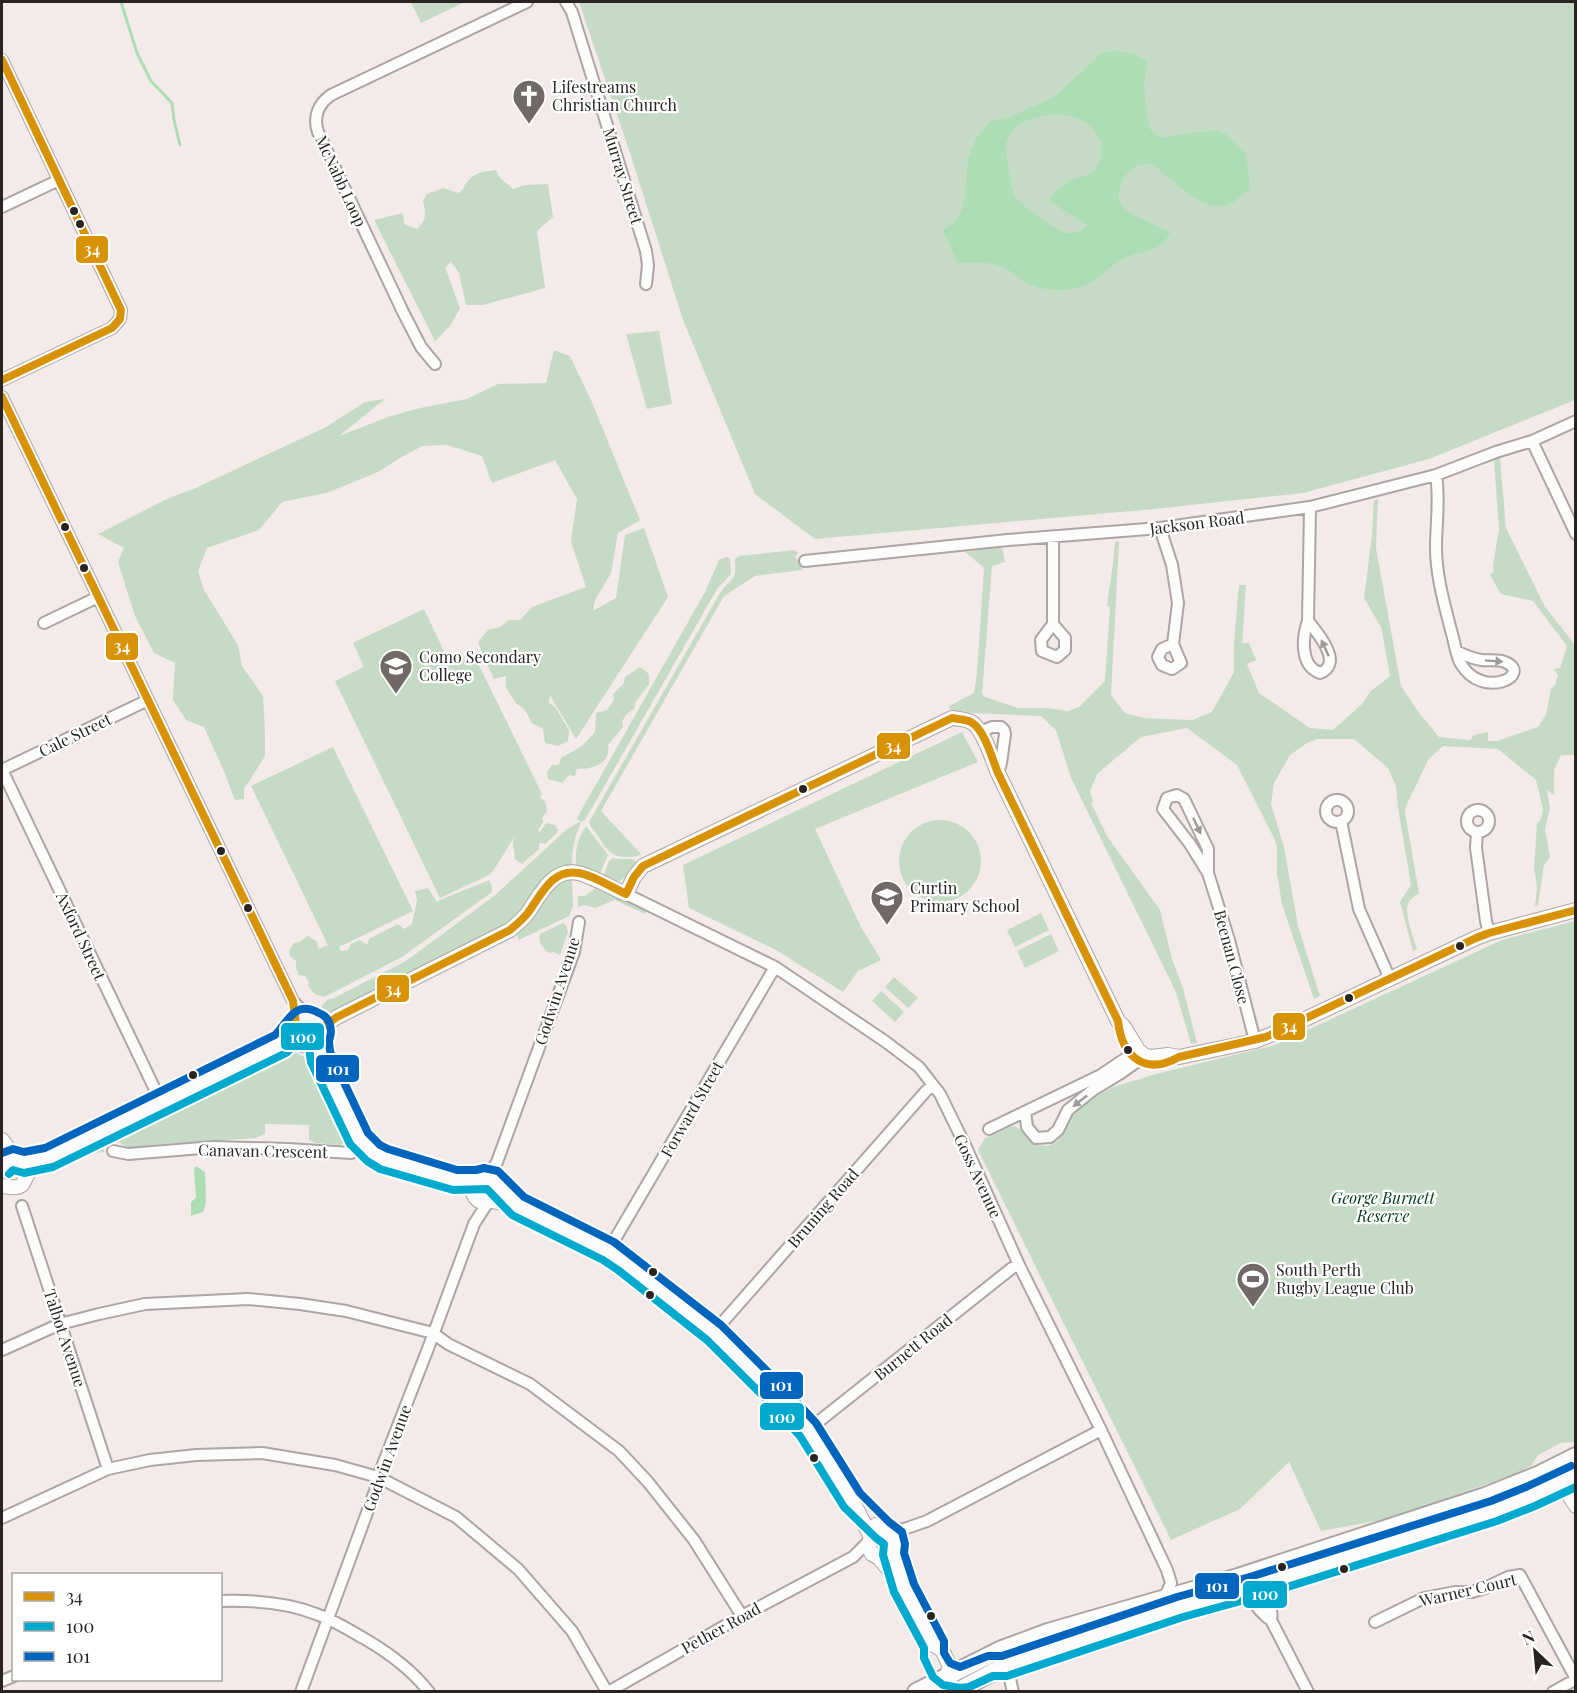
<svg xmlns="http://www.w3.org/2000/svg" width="1577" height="1693" font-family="'Playfair Display',serif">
	<rect width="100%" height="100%" fill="#f4eae9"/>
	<!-- green -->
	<path fill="#c5dbc5" d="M411 2H465L421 23Z
		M579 2H1575V400L1429 459 1303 493 1155 509 815 539 755 494 683 320 630 153Z
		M496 170 500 178 513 189 525 185 548 184 553 217 537 231 545 288 483 305H466L459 273 451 262 445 267 460 308 450 326 435 341 374 220 403 213 404 224 417 229C427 220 426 212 423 201L427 194 443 188 459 193C464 189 464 185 468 181 474 172 486 171 496 170Z
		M659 331 672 404 647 409 626 334Z
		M554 350 570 356 591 400 640 520 618 533 611 573 595 600 593 611 616 598 625 535 644 528 668 597 576 739 550 695 549 703 555 707 569 730 568 741 558 746 545 743 543 729 532 723 525 710 516 703 506 688V676L494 679 484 658 478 642 488 630 500 627 509 620H520L532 607 586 587 571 542 577 499 555 460 492 483 482 456 447 445 422 446 400 458 378 472 344 486 326 493 282 502 259 530 207 548 198 571 204 590 238 645 242 666 263 696 265 730V756L244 789V799L235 800 223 769 204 727 186 720 173 700 175 663 154 653 135 616 118 562 124 548 98 534 169 498 196 488 326 427 365 402 385 399 339 436 391 416 420 408 467 399 498 384 546 383Z
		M1500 458 1506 528 1545 607 1575 645V755H1561L1554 770V795L1547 790 1550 808 1545 829 1550 857 1544 865 1538 905 1535 906 1537 888 1534 867 1537 824 1541 819 1543 809 1536 780 1498 749 1443 746 1428 760 1406 806 1405 812 1419 893C1415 896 1410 899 1408 904 1404 914 1414 938 1417 949L1413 951 1400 902 1411 885 1398 808 1396 786 1388 768 1354 739H1317L1307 743 1290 755 1274 783 1271 804 1284 847 1298 926 1320 996 1314 999 1282 904 1277 874V847L1275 840 1237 765 1187 728 1141 737 1097 774 1090 791 1093 801 1091 803 1107 836 1160 910 1172 959 1183 988 1197 1043 1191 1044 1176 992 1071 778 1056 730 1041 716 972 713 963 711 952 713 949 706 974 693 977 673 984 568 965 552 1002 547 1005 562 992 566 982 694 985 697 1018 708H1045L1068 711 1079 707 1105 681 1110 607 1107 606 1113 563 1115 542 1119 541 1111 695 1125 713 1144 718 1192 720 1212 712 1234 672V642L1239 585H1246L1242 643H1249L1256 660 1247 664 1259 693 1310 728 1333 730 1362 704 1371 691 1390 676 1381 627 1364 598 1372 535 1374 500 1378 499 1376 548 1401 686 1417 710 1439 737 1470 740 1474 735 1488 732V741H1497L1538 727 1546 715 1551 689 1555 685 1558 675 1554 669 1560 668 1567 646 1533 601 1501 594 1490 575 1494 571 1493 566 1499 529 1494 460Z
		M794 550 798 552 795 557 802 566V570L755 576 724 596 601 811 641 854C636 857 633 857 627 857 605 857 604 841 591 827L589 822 720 593C732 576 737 583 735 559L739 556Z
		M727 557 730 559 731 574 717 589 585 820 582 822 578 820 577 818 705 592 719 560Z
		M424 609 450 664 473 653 542 794 540 798 545 801 547 811 542 818 543 822 538 830 540 832 546 823 555 825 558 830 556 834 545 844 541 843 539 844V849L522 864 515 859 513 842 515 836 491 874 440 898 335 681 364 667 353 643Z
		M640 667 649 674V684L635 703V708L627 714 622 721 623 727 608 745C611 764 593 769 577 769L575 776 569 775 562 783 548 779 547 772 552 765H559L561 758 582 746 595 732 596 713 607 710 614 700 613 694 624 683 625 677Z
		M962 732 978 762 815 829 861 927 881 960 858 971 843 992 776 950 689 908 683 865Z
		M333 747 413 911 339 947 341 951 348 950 351 944 360 940 366 944 368 943 369 939 398 924 404 929 412 924 417 900 415 891 428 888 437 902C454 893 472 888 489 880L492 886V892L402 957 324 997 315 994 308 986 309 982 305 976 299 975 296 968V961L290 956 289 950 294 943H298L308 936 317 942 318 949 328 945 251 786Z
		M899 861a41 41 0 1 1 82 0a41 41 0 1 1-82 0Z
		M579 822 581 823C574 838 572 850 572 867L499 931 324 1015 321 1007 327 1000 334 998 406 961 494 896 566 830Z
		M586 826 608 855 599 876 576 867C575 851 577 839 586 826Z
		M613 858 618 859H633L637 863C622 876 626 888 603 877L609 861Z
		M572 879 573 907 569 916 519 940 516 933C532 913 545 885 572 879Z
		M598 886 648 908 645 914 615 900 595 908 586 905 578 907V896H585Z
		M1041 913 1049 930 1015 947 1007 930Z
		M1575 921V1442L1561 1443 1538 1455 1531 1466 1514 1474 1392 1518 1321 1531 1289 1462 1240 1509 1171 1540 978 1150 985 1138 1012 1126 1017 1127 1037 1145 1048 1146 1058 1141 1069 1119 1077 1110 1090 1100 1113 1087 1156 1074 1275 1045 1502 940Z
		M563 923 566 925 568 932 560 955 553 952 549 953C542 947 538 943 540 934Z
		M1051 934 1059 951 1025 968 1017 951Z
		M894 977 918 998 908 1008 885 987Z
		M881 991 904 1012 895 1022 872 1001Z
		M292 1051 302 1056H310L348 1133C347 1139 345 1143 340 1145L316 1143 309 1140V1125L265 1124V1134L256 1138 163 1144 128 1148 118 1141 112 1140 105 1145 104 1152 82 1155Z"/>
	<!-- water -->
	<path fill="#adddb5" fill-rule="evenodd" d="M1117 51 1132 54 1145 59 1147 65 1144 85 1147 117 1150 129 1155 134 1163 138 1195 132 1217 131 1227 135 1244 152 1248 167 1250 189C1244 193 1238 200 1232 203 1208 214 1185 191 1168 177 1162 173 1156 165 1149 164 1129 160 1108 194 1125 209 1135 217 1158 226 1170 232 1162 253 1144 249 1125 258 1107 266 1101 280 1079 287 1063 292 1041 291 1026 282 1018 277 1012 271 1003 267 988 261 973 262 958 263L943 231 955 221 961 212 965 198 968 159 977 137 990 122 1010 117 1056 96 1101 53ZM1059 114C1078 118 1087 119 1098 136 1107 150 1102 168 1087 175 1082 177 1077 177 1073 179 1063 185 1055 192 1049 201L1087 225C1082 231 1075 234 1067 233 1057 232 1020 205 1015 196 1010 187 1009 175 1008 165 1007 159 1006 152 1006 147 1007 120 1039 116 1059 114Z
		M196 1166 205 1172 206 1203 203 1212 191 1216V1202L196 1198 194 1169Z"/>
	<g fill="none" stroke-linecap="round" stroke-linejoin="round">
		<!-- stream -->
		<path stroke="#adddb5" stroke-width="3" d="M121 2 137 53 151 81 172 103 174 120 180 145"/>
		<!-- minor casing -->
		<g stroke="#aca5a4" stroke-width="14">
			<path id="minor" d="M566 2 572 12 646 251 648 265 646 284
				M2 60 121 310 120 319 112 328 2 380
				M2 207 59 180
				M435 364 421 347 403 312 318 132C313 117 318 104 331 95L527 2
				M2 397 293 1001 309 1019
				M1532 441 1576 534
				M1436 475C1440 500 1436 523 1436 548 1436 576 1445 607 1452 634 1455 644 1456 656 1461 664 1483 701 1534 674 1505 662 1498 659 1489 661 1482 660 1473 659 1464 655 1456 651
				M1160 528 1172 565 1178 603 1173 644 1181 663 1172 669 1162 665 1158 657 1162 649 1173 644
				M805 561 1008 540 1160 528 1310 507 1436 475 1496 452 1532 441 1576 421
				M1308 621C1318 633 1344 664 1320 673 1300 666 1302 638 1308 621L1310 507
				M44 623 98 597
				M1053 624 1065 638V650L1057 657 1042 651 1041 640 1053 624V537
				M980 732 992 727H1001L1004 730 1005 734 1001 763 998 773
				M2 770 161 1102
				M2 770 148 700
				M1326 811a11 11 0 1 1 22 0a11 11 0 1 1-22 0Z
				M1467 821a11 11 0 1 1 22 0a11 11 0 1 1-22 0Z
				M1341 821 1359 909 1390 979
				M1477 832 1476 848 1486 921 1489 933
				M1208 873 1190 844 1163 809 1167 798 1177 795 1184 799 1208 849V873L1229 940 1255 1041
				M626 894 775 967 886 1042 919 1067 940 1094 965 1145 1019 1265 1101 1430 1167 1570 1171 1583 1165 1597
				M1025 1112 1027 1127 1036 1138 1050 1137 1058 1130 1068 1110 1093 1090 1121 1073 1145 1056
				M989 1129 1101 1075 1138 1050
				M113 1151 128 1154 214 1147 288 1149 351 1153 364 1145
				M487 1178 497 1162 574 952 579 922
				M22 1206 108 1469
				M608 1251 775 967
				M714 1332 926 1091 933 1085
				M2 1350 60 1324 99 1314 145 1304 248 1299 300 1304 346 1311 433 1333 448 1344 530 1384 619 1451 648 1482 694 1540 742 1616
				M808 1430 1012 1268 1019 1265
				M2 1518 108 1469 150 1460 196 1455 262 1453 335 1465 378 1477 456 1517 518 1569 572 1631 607 1692
				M887 1533 907 1528 927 1521 1101 1430
				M1252 1584C1263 1591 1274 1607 1271 1620
				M1244 1590C1252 1599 1261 1615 1271 1620L1308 1692
				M220 1601C253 1600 286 1602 316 1614 334 1620 349 1630 365 1639 389 1653 412 1670 429 1692
				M1375 1622 1424 1598 1455 1592H1472L1485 1588 1508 1577 1520 1575 1576 1679
				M2 1681 14 1676
				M301 1692 375 1491 378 1477 429 1346 474 1224 488 1202
				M608 1692 742 1616 853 1557 869 1541
				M1013 1692 1010 1679 1016 1662
				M1553 1692 1576 1679"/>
		</g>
		<!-- tertiary casing -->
		<g stroke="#aca5a4" stroke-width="16">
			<path id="tertiary" d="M320 1029 337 1017 510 930C516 925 522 920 527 914 539 897 552 867 578 873 592 876 612 888 626 894L634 877 643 866 952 718C959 719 966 719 971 722 983 728 993 761 998 773L1118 1021 1124 1027 1138 1050 1145 1056 1151 1057 1168 1055 1179 1057 1227 1047 1255 1041 1280 1031 1476 938 1489 933 1576 910
				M318 1040 321 1058 359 1139 374 1153 384 1159 455 1180H478L484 1178 490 1179 517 1205
				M281 1044C287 1044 294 1044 300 1044 304 1045 306 1047 310 1046 332 1042 316 1005 296 1024 292 1032 294 1040 301 1044
				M2 1140 17 1160
				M23 1163 48 1158 254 1058 281 1044 294 1031
				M2 1166C10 1157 21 1158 27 1169
				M456 1181C461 1183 466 1186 470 1189 477 1195 470 1190 475 1197 482 1206 492 1202 497 1195
				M2 1186C6 1186 11 1188 16 1187 25 1186 24 1179 28 1173 32 1169 40 1164 44 1161
				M492 1201 518 1206 608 1251 642 1274 714 1332 774 1392 808 1430 852 1500 871 1537
				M1556 1475 1576 1506
				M876 1525 893 1538 895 1545 893 1553 901 1579
				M883 1531C874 1533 868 1538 869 1548L872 1554 879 1558 904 1588 934 1645 942 1650 950 1666 944 1687 941 1692"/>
		</g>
		<!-- primary casing -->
		<g stroke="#aca5a4" stroke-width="20">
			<path id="primary" d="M916 1692 1002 1649 1048 1632 1238 1577 1485 1496 1540 1474 1576 1456
				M955 1692 1004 1666 1054 1648 1180 1607 1256 1586 1494 1511 1530 1497 1576 1475"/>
		</g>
		<!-- minor -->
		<use href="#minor" stroke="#fdfcfc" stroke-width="10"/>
		<!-- tertiary -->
		<use href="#tertiary" stroke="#fdfcfc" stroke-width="14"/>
		<!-- primary -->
		<use href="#primary" stroke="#fdfcfc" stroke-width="16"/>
		<!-- bus-1 casing -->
		<g stroke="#fff" stroke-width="12">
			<path id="bus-1" d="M2 60 121 310 120 319 112 328 2 380
				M2 397 293 1001 296 1024 294 1035 299 1043 310 1046 318 1039 320 1029 337 1017 510 930C516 925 522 920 527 914 541 896 551 868 579 873 595 876 611 887 626 894
				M626 894 634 877 643 866 952 718C958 719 965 719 971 722 985 730 992 759 998 773L1118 1021C1122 1057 1145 1076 1179 1057L1266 1037 1476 938 1489 933 1576 910"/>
		</g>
		<!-- bus-2 casing -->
		<g stroke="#fff" stroke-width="12">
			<path id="bus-2" d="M9 1174 13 1170 24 1173 53 1167 286 1053 302 1038 305 1031 307 1030 310 1033 308 1041 311 1062 350 1144 367 1161 380 1169 453 1190 487 1189 512 1215 603 1260 618 1270 707 1340 766 1399 800 1436 844 1507 876 1538 884 1544 883 1555 894 1592 924 1648V1658L933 1677 943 1685 960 1688 969 1687 993 1676H1007L1183 1617 1259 1596 1497 1521 1535 1506 1576 1487"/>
		</g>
		<!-- bus-3 casing -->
		<g stroke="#fff" stroke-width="12">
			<path id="bus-3" d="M2 1153 13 1149 24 1152 45 1148 275 1035C288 1022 295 999 319 1013 324 1015 327 1017 329 1022 332 1030 331 1034 329 1041 329 1045 330 1051 331 1055L368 1133 380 1145 388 1149 457 1170H476L484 1168 498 1171 524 1197 614 1242 721 1325 781 1385 816 1423 860 1493 889 1522 902 1532 905 1544 904 1553 914 1584 944 1641V1653L950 1663 960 1667 988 1656H1002L1177 1597 1253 1576 1491 1501 1526 1487 1571 1466"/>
		</g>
		<!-- bus-1 -->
		<use href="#bus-1" stroke="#d89205" stroke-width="8"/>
		<!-- bus-2 -->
		<use href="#bus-2" stroke="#00a9ce" stroke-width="8"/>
		<!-- bus-3 -->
		<use href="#bus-3" stroke="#0065bd" stroke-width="8"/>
	</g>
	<!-- one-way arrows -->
	<defs><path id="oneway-solid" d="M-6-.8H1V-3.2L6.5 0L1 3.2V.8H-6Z" transform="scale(1.5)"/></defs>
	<g fill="#9e9a9a">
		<use href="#oneway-solid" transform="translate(1325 648) rotate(-115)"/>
		<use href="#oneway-solid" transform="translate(1494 661) rotate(4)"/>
		<use href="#oneway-solid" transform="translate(1197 826) rotate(65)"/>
		<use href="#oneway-solid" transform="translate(1080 1101) rotate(142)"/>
	</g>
	<!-- icons -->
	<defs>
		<g id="church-pin" transform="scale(1.725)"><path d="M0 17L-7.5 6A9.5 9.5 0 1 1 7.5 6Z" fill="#706968" stroke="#fff"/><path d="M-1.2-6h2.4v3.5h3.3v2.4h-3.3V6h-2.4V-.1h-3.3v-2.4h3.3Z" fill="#fff"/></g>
		<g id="school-pin" transform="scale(1.725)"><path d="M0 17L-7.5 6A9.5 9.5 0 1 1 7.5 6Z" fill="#706968" stroke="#fff"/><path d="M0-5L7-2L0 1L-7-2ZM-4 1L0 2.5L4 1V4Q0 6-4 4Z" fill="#fff"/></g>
		<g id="stadium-pin" transform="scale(1.725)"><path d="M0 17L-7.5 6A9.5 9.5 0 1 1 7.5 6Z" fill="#706968" stroke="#fff"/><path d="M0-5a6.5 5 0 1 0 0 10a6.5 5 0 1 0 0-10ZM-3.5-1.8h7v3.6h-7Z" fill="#fff"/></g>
	</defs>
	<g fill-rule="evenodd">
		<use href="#church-pin" x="529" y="96"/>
		<use href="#school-pin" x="396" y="666"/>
		<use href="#school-pin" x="887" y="897"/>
		<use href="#stadium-pin" x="1253" y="1279"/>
	</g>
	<!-- markers -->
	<g fill="#292322" stroke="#fff" stroke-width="2">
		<circle cx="74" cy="211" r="5"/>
		<circle cx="80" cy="224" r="5"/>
		<circle cx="65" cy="527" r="5"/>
		<circle cx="84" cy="568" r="5"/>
		<circle cx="803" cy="789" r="5"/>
		<circle cx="221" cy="851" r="5"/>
		<circle cx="248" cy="908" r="5"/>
		<circle cx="1460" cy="946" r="5"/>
		<circle cx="1349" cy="998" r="5"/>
		<circle cx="1128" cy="1050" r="5"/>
		<circle cx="193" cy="1075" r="5"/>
		<circle cx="653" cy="1272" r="5"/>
		<circle cx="650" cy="1295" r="5"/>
		<circle cx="814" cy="1458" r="5"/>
		<circle cx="1282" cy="1567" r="5"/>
		<circle cx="1344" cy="1569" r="5"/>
		<circle cx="931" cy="1616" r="5"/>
	</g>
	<g text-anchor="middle" stroke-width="4.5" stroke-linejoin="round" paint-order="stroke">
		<!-- poi labels -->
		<g font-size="16" fill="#292322" stroke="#fff" text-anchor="start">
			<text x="552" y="93">Lifestreams<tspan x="552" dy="18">Christian Church</tspan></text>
			<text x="419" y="663">Como Secondary<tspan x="419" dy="18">College</tspan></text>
			<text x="910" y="894">Curtin<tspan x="910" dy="18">Primary School</tspan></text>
			<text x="1276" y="1276">South Perth<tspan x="1276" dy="18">Rugby League Club</tspan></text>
		</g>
		<!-- street labels -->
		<g font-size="16" fill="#292322" stroke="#fff">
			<text transform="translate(623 176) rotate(73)" y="6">Murray Street</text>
			<text transform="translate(341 181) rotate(65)" y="6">McNabb Loop</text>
			<text transform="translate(1197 523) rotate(-7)" y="6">Jackson Road</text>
			<text transform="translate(75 735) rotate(-26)" y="6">Cale Street</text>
			<text transform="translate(81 936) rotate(65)" y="6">Axford Street</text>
			<text transform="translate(1232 957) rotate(75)" y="6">Beenan Close</text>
			<text transform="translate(557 991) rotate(-72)" y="6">Godwin Avenue</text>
			<text transform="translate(692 1109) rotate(-60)" y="6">Forward Street</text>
			<text transform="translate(263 1151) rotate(1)" y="6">Canavan Crescent</text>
			<text transform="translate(978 1176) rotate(65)" y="6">Goss Avenue</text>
			<text transform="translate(823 1208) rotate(-49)" y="6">Bruning Road</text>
			<text transform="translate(65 1338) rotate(72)" y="6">Talbot Avenue</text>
			<text transform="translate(913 1347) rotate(-39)" y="6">Burnett Road</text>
			<text transform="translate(387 1458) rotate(-70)" y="6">Godwin Avenue</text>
			<text transform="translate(1468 1590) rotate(-13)" y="6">Warner Court</text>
			<text transform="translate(721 1628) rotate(-29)" y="6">Pether Road</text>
		</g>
		<!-- park labels -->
		<g font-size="16" font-style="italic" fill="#003a16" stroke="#fff">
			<text x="1383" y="1204">George Burnett<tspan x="1383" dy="18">Reserve</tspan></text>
		</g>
	</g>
	<g stroke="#fff" stroke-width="2">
		<rect x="75" y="235" width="34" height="29" rx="6" fill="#d89205"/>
		<rect x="105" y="632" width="34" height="29" rx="6" fill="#d89205"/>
		<rect x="876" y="732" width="35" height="28" rx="6" fill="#d89205"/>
		<rect x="376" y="974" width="34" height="29" rx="6" fill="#d89205"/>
		<rect x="1272" y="1012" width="34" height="29" rx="6" fill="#d89205"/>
		<rect x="280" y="1022" width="45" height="29" rx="6" fill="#00a9ce"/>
		<rect x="315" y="1054" width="45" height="29" rx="6" fill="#0065bd"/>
		<rect x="759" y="1371" width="45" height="29" rx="6" fill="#0065bd"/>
		<rect x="759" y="1402" width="46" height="29" rx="6" fill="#00a9ce"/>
		<rect x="1194" y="1572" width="46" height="28" rx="6" fill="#0065bd"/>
		<rect x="1242" y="1580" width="46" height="29" rx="6" fill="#00a9ce"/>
	</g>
	<g font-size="16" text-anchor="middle" font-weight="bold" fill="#fff">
		<text x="92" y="255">34</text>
		<text x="122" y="652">34</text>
		<text x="893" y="752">34</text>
		<text x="393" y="995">34</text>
		<text x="1289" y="1032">34</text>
		<text x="303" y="1043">100</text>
		<text x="338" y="1075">101</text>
		<text x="781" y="1391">101</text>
		<text x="782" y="1423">100</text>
		<text x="1217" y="1592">101</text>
		<text x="1265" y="1600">100</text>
	</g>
	<!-- border -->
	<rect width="1577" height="1693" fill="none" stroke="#292322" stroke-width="6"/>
	<!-- legend -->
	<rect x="12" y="1573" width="210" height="108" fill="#ffffff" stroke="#a9a7a7" stroke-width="1.5"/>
	<rect x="24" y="1592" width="30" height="9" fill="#d89205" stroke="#a9a7a7" stroke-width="1.5"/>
	<text x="66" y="1603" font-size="18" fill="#292322">34</text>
	<rect x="24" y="1622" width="30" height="9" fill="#00a9ce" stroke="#a9a7a7" stroke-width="1.5"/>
	<text x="66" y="1633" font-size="18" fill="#292322">100</text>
	<rect x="24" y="1652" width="30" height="9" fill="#0065bd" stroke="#a9a7a7" stroke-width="1.5"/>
	<text x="66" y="1663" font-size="18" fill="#292322">101</text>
	<!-- north arrow -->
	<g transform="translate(1535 1651) rotate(334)" stroke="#ffffff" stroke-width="4.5" paint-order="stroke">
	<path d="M0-4.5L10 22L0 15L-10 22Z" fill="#292322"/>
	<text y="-9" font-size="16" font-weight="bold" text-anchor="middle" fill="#292322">N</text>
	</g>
</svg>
